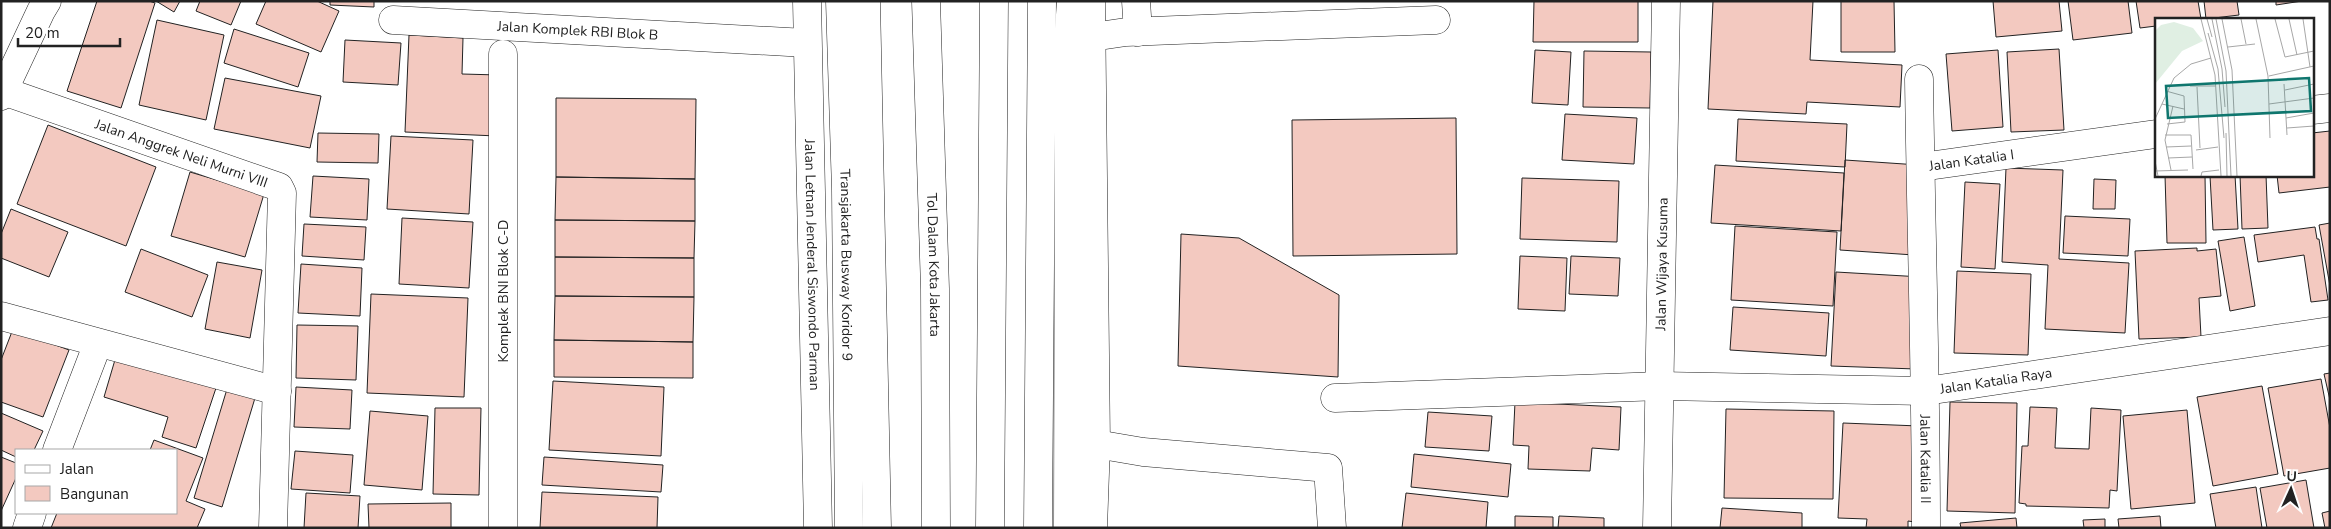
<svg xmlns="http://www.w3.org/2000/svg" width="2331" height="529" font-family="'Nunito Sans',sans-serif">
	<rect width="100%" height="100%" fill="#fff"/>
	<!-- building -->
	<path fill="#f3c9c0" stroke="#222" d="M97 1H149L155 3 121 108 67 91Z
		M156 1H180L174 12Z
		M200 1H241L231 25 196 11Z
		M266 1H317L339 11 321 52 256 24Z
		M330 1H374V7L330 5Z
		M1534 1H1638V42H1533Z
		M1713 1H1813L1810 60 1902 65 1900 107 1807 102 1806 114 1708 109Z
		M1841 1H1894L1895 52H1841Z
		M1993 1H2059L2062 31 1996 37Z
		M2068 1H2128L2132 33 2073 40Z
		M2136 1H2198L2201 19H2156V26L2140 28Z
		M2204 1H2237L2239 15 2206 19Z
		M2276 1H2302L2276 5Z
		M157 20 224 35 206 120 139 105Z
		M234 29 309 53 298 87 224 63Z
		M409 35 463 38 462 74 499 75 497 136 405 132Z
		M345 40 401 43 398 85 343 82Z
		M2059 49 2064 130 2011 132 2007 52Z
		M1535 50 1571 52 1568 105 1532 103Z
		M1998 50 2003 127 1952 131 1946 54Z
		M1584 51 1651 52 1650 108 1583 107Z
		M225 78 321 96 310 148 214 129Z
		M556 98 696 99 695 179 556 177Z
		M1565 114 1637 118 1634 164 1562 160Z
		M1456 118 1457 254 1293 256 1292 120Z
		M1738 119 1847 124 1845 167 1736 161Z
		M48 125 156 167 126 246 17 204Z
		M2330 131V187L2279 193 2277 175H2312V133Z
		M318 133 379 134 378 163 317 162Z
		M391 136 473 140 469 214 387 209Z
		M1845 160 1919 165 1914 255 1840 250Z
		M1715 165 1844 173 1841 231 1711 223Z
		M2006 168 2063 170 2059 259 2129 263 2125 333 2045 329 2048 265 2002 262Z
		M190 172 264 194 245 257 171 236Z
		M2165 175H2205L2206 243H2167Z
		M2235 175 2238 229 2213 230 2210 176Z
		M2240 175H2266L2268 228 2242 229Z
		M313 176 369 179 367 220 310 217Z
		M556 177 695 179V221L555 220Z
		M1522 178 1619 181 1617 242 1520 239Z
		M2094 179 2116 180 2115 209H2093Z
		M1965 182 2000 184 1995 269 1961 267Z
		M11 209 68 232 49 277 1 258V234Z
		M2065 216 2130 219 2128 256 2063 253Z
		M402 218 473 222 469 288 399 284Z
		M555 220 695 221 694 258 555 257Z
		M2330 223V286L2319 225Z
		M304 224 366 227 364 260 302 256Z
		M1735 226 1837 232 1833 306 1731 300Z
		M2315 227 2317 239H2319L2328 300 2311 302 2304 255 2258 262 2254 235Z
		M1181 234 1239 238 1339 295 1338 377 1178 366Z
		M2244 237 2255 306 2230 311 2218 241Z
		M2197 248V251L2216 249 2221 296 2199 298 2201 337 2139 339 2135 251Z
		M141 249 208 275 192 317 125 292Z
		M1520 256 1567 258 1565 311 1518 309Z
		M1571 256 1620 258 1618 296 1569 294Z
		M555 257 694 258V297L555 296Z
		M217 262 262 270 250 338 205 329Z
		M301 264 362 268 360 316 298 313Z
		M1957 271 2031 274 2028 355 1954 353Z
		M1836 272 1922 277 1916 369 1831 366Z
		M371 294 468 298 464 397 367 393Z
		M555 296 694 297 693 342 554 340Z
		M1733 307 1829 313 1826 356 1730 350Z
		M297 325 358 326 356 380 296 378Z
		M13 329 69 350 43 417 1 402V360Z
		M554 340 693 342V378L554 377Z
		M117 353 217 385 196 448 162 437 168 417 104 397Z
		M2330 373V400L2324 374Z
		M2321 379 2330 428V468L2284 476 2268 388Z
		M553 381 664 387 661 456 549 450Z
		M2262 386 2278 474 2213 486 2197 397Z
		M296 387 352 390 350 429 294 427Z
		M227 389 255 398 222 507 194 498Z
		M1515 402 1621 407 1619 450 1592 448 1590 471 1528 469 1529 446 1513 445Z
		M1950 402 2017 403 2015 513 1947 511Z
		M2030 407 2057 408 2055 448 2089 449 2091 408 2121 410 2117 491 2110 490 2109 508 2026 506V504L2019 503 2022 446H2028Z
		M435 408H481L479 495 433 494Z
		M1726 409 1834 411 1833 499 1724 498Z
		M2187 410 2195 503 2131 509 2123 416Z
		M370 411 428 416 422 490 364 485Z
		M1428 412 1492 416 1489 451 1425 447Z
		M1 413 43 431 34 450H16V457L1 450Z
		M1843 423 1919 426 1915 522 1908 521V528H1866L1867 519 1838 518Z
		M154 440 203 458 186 501 205 509 197 528H51L57 513H176V450H150Z
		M295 451 353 455 350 493 291 489Z
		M1414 454 1511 464 1508 497 1411 487Z
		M1 457 16 463V478L1 511Z
		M544 457 663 465 661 492 542 485Z
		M2306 480 2314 528H2267L2260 488Z
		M2256 487 2262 528H2216L2210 494Z
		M542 492 658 497 657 528H540Z
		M306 493 360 496 358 528H304Z
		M1406 493 1488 502 1486 528H1402Z
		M451 503V528H369L368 504Z
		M1722 508 1802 513V528H1720Z
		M2330 511V528H2325L2322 513Z
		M1515 516 1553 517V528H1515Z
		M1559 516 1604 518V528H1558Z
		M2160 516 2161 528H2119L2118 519Z
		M2016 518 2017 528H1961L1960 523Z
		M2105 519V528H2084L2083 520Z"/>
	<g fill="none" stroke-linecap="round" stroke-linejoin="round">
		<!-- minor casing -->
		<g stroke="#222" stroke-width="29">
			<g id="minor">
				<path id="s1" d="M840 1 846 190 849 528"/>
				<path d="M1136 1 1138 32"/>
				<path id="s2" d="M393 20 806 43"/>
				<path d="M1092 37 1126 32 1436 20"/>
				<path d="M503 54V528"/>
				<path id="s3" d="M1919 79C1921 229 1926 378 1926 528"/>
				<path id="s4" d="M3 91 279 187 282 193 273 528"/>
				<path d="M1 96 41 11 47 1"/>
				<path d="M2312 110 2330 108"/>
				<path id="s5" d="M1921 167 2156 134"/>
				<path d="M1 316 277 391"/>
				<path id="s6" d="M1335 398 1661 386 1926 391 2330 331"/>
				<path d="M1096 444 1143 452 1328 468 1332 528"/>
				<path d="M57 450 98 343"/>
				<path d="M27 528 32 513"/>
				<path d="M1068 528 1069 29 1071 1"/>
				<path id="s7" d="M1657 528 1666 1"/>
			</g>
		</g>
		<!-- highway casing -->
		<g stroke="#222" stroke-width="29">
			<g id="highway">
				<path id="s8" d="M807 1 818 528"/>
				<path d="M866 1 877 528"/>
				<path id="s9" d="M926 1 935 289 936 528"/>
				<path d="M1091 1 1096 444 1093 528"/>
				<path d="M990 528 994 1"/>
				<path d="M1038 528 1042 1"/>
			</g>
		</g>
		<!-- minor -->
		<use href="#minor" stroke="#fff" stroke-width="28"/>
		<!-- highway -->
		<use href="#highway" stroke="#fff" stroke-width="28"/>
	</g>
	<g text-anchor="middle" stroke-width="4" stroke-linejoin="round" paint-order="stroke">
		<!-- street labels -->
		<g font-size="14" fill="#222" stroke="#fff">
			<text dy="5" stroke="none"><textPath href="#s2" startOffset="185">Jalan Komplek RBI Blok B</textPath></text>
			<text dy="5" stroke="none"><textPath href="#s4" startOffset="189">Jalan Anggrek Neli Murni VIII</textPath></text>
			<text dy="5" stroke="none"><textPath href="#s5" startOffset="51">Jalan Katalia I</textPath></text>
			<text dy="5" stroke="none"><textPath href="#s1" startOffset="264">Transjakarta Busway Koridor 9</textPath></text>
			<text dy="5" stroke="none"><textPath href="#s9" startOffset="264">Tol Dalam Kota Jakarta</textPath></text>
			<text dy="5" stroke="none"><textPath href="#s8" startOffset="264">Jalan Letnan Jenderal Siswondo Parman</textPath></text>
			<text dy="5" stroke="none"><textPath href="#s7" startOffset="264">Jalan Wijaya Kusuma</textPath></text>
			<text transform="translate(503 291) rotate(-90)" y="5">Komplek BNI Blok C-D</text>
			<text dy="5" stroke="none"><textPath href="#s6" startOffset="662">Jalan Katalia Raya</textPath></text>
			<text dy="5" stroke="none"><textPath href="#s3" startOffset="380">Jalan Katalia II</textPath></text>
		</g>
	</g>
	<!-- overview -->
	<g transform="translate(2155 18)">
		<rect width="159" height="159" fill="#fff"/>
		<path d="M19 4 38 10 48 23 27 33 0 66V13L6 7Z" fill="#e0efe3"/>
		<path fill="none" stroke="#a7a7a7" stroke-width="1" d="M46 1 60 57 66 158M52 1 57 19M57 1 67 51 70 89M61 1 71 53 76 158M67 1 77 52 82 158M86 1 91 26M101 1 113 58 115 120M120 1 130 39 159 33M134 1 142 37M148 1 155 49M53 15 63 51 69 120M73 29 100 26M114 58 159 48M129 66 132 117M35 68H61M42 69 45 130M130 72 159 66M11 73 29 78 30 104 12 106M7 86 29 91M114 86 159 80M131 100 159 95M0 101 19 60 36 46 56 40M132 110 159 108M71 115 72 158M10 117H36L38 151M11 129 36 128M41 132 63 129M13 140 37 139M0 143 3 158M16 152 10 122 18 88M0 153 33 152M46 158 47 154 64 152"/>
		<path fill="#0f766e" fill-opacity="0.15" stroke="#0f766e" stroke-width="2.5" d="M154 60 156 93 13 100 11 68Z"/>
		<rect width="159" height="159" fill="none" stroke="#222" stroke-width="2.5"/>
	</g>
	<!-- border -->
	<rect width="2331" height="529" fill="none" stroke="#222222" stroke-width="5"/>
	<!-- legend -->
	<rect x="15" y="449" width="162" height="65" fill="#ffffff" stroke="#a7a7a7"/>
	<rect x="25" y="465" width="25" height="8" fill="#ffffff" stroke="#a7a7a7"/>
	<text x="60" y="474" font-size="15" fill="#222222">Jalan</text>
	<rect x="25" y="486" width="25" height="15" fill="#f3c9c0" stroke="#a7a7a7"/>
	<text x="60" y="499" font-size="15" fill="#222222">Bangunan</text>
	<!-- north arrow -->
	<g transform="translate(2291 489) rotate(3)" stroke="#ffffff" stroke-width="4" paint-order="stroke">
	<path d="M0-4L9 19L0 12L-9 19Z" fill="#222222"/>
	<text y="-8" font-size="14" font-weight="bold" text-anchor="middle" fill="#222222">U</text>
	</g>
	<!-- scale -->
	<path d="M18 38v8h102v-8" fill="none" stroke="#222222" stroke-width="2.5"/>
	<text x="25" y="38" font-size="15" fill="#222222" stroke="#ffffff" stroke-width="4" paint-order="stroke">20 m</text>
</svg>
